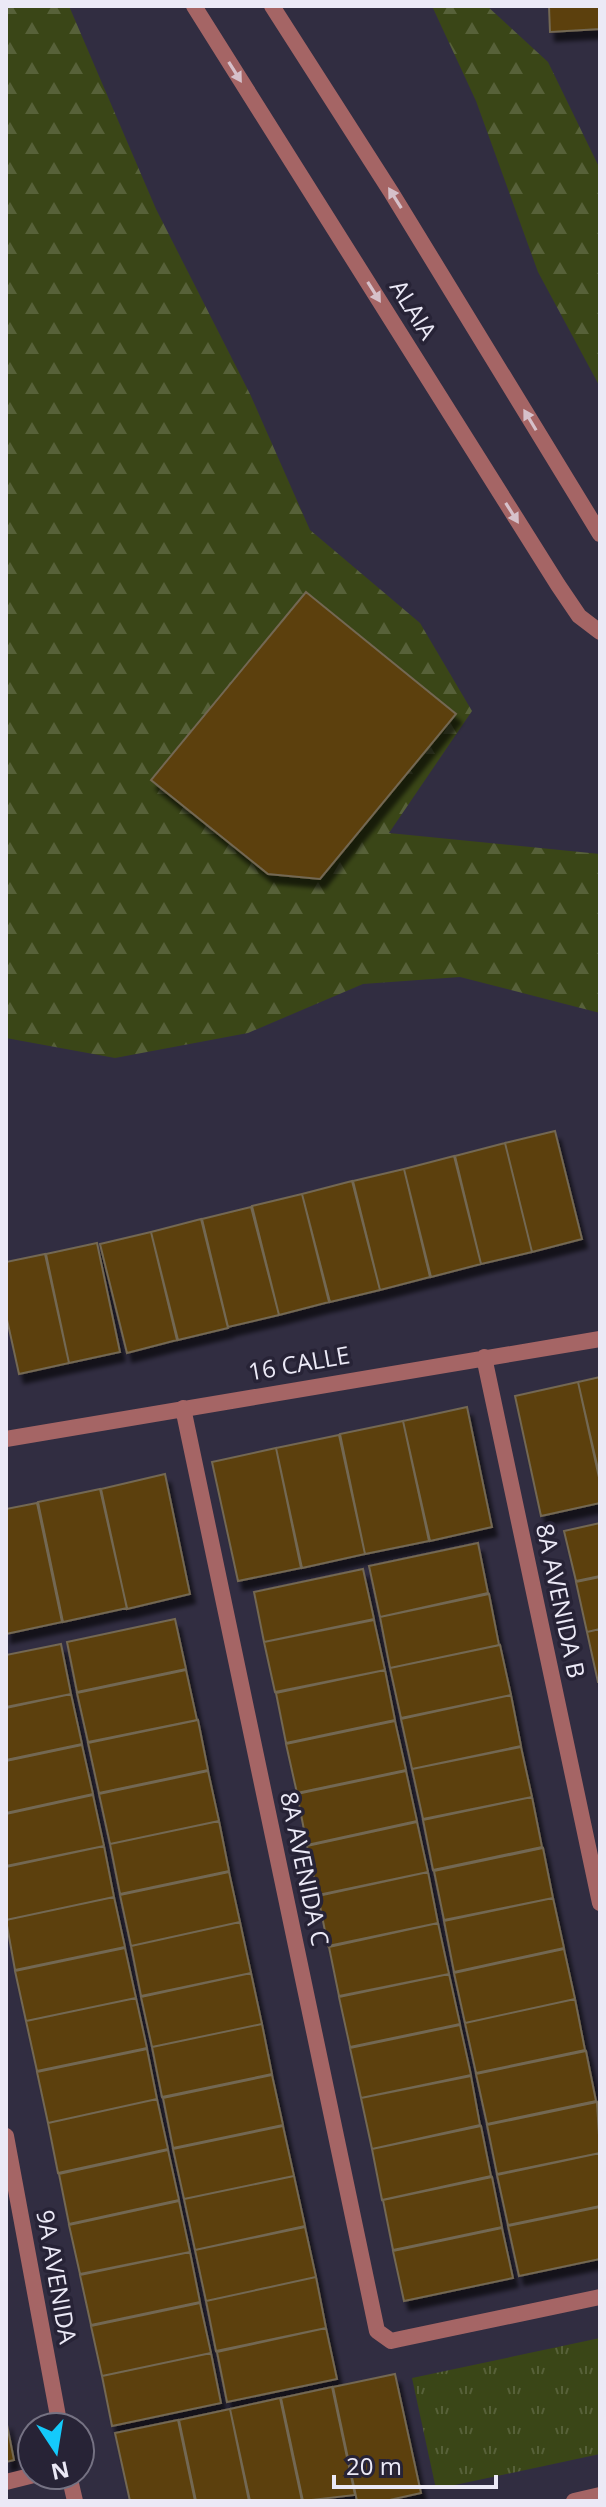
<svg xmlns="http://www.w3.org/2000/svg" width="606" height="2507" font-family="'Open Sans',sans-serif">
	<defs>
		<pattern id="forest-firs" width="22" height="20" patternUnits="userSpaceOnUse" patternTransform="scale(2)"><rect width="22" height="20" fill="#3a4617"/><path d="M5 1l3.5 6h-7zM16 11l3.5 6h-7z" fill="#576139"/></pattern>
		<pattern id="park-tufts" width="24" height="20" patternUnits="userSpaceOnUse" patternTransform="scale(2)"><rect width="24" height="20" fill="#3a4617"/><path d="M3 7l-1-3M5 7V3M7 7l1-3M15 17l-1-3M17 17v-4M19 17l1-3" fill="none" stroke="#576139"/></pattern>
		<filter id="shadow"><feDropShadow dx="5" dy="9" stdDeviation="2" flood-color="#0009"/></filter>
	</defs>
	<rect width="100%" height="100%" fill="#312d41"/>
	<!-- forest -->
	<path fill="url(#forest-firs)" d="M6 6H69L156 209 250 394 310 530 420 623 472 711 389 833 600 854V1013L460 977 363 984 248 1033 115 1058 6 1038Z
		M432 6H487L548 62 600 169V387L538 272 476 101Z"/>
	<!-- park -->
	<path fill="url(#park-tufts)" d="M600 2338V2454L436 2489 412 2378Z"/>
	<!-- building -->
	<path fill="#5b400b" stroke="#736752" stroke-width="2" filter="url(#shadow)" d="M549 6H600V29L550 32Z
		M306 592 456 714 320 879 268 874 151 780Z
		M555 1131 582 1239 532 1252 505 1143Z
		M505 1143 532 1252 481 1264 455 1156Z
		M454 1156 481 1264 431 1277 404 1169Z
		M404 1169 430 1277 380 1290 353 1181Z
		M352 1181 380 1290 330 1302 302 1194Z
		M302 1194 329 1302 279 1315 252 1206Z
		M251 1207 279 1315 228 1327 202 1219Z
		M201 1219 228 1328 178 1340 151 1232Z
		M151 1232 177 1340 127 1353 100 1244Z
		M97 1243 120 1352 69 1363 46 1254Z
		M45 1254 69 1363 19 1374 6 1315V1262Z
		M600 1377V1478L578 1382Z
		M578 1382 600 1482V1503L541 1516 515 1396Z
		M467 1407 492 1527 430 1541 403 1421Z
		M403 1421 429 1541 365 1554 340 1434Z
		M339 1435 365 1554 302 1568 276 1448Z
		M276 1448 301 1568 238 1581 212 1462Z
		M165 1474 190 1594 127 1609 101 1489Z
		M100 1489 127 1608 63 1622 38 1502Z
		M37 1503 62 1622 6 1634V1509Z
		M600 1523V1576L576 1581 564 1531Z
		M478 1543 488 1593 380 1617 369 1566Z
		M363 1569 374 1619 264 1642 254 1592Z
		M600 1577V1629L587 1632 576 1582Z
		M489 1594 499 1645 390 1668 380 1617Z
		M175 1619 186 1669 77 1692 67 1642Z
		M374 1620 385 1670 275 1692 264 1642Z
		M600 1629V1682H598L587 1632Z
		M61 1644 71 1694 6 1707V1655Z
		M500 1645 511 1695 401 1718 390 1668Z
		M186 1670 197 1720 88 1742 77 1693Z
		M385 1670 395 1720 286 1743 276 1693Z
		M71 1694 82 1744 6 1760V1708Z
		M511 1695 521 1746 412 1769 401 1719Z
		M198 1720 208 1770 99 1793 88 1743Z
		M395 1721 406 1770 297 1793 286 1744Z
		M82 1745 93 1794 6 1813V1761Z
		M521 1747 532 1797 423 1819 412 1769Z
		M208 1771 219 1821 110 1844 99 1794Z
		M406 1771 417 1821 307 1845 297 1794Z
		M93 1795 104 1846 6 1866V1814Z
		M532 1797 542 1847 433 1870 423 1820Z
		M219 1821 229 1871 120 1894 110 1844Z
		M417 1822 428 1872 318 1895 307 1846Z
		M104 1846 114 1897 6 1920V1867Z
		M543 1848 553 1898 444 1920 434 1871Z
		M229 1872 240 1922 131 1946 120 1895Z
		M428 1872 438 1923 328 1946 318 1896Z
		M114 1897 125 1947 15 1970 6 1920Z
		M553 1898 564 1948 454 1972 444 1921Z
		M240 1922 251 1973 141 1996 131 1946Z
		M438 1923 449 1974 339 1996 329 1947Z
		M125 1948 136 1998 26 2021 15 1971Z
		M564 1949 575 1999 465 2023 454 1973Z
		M251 1973 262 2024 152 2047 141 1997Z
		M449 1974 460 2024 350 2047 339 1997Z
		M136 1998 147 2048 37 2071 26 2021Z
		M575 1999 585 2050 476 2073 465 2023Z
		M262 2024 272 2074 162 2097 152 2047Z
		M460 2025 471 2075 361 2098 350 2048Z
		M147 2049 157 2099 48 2123 37 2072Z
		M586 2051 596 2101 487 2124 476 2074Z
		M272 2075 283 2125 173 2148 163 2098Z
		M471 2076 480 2125 372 2149 361 2098Z
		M157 2099 168 2149 58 2173 48 2123Z
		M597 2102 600 2153 497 2174 487 2125Z
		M283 2126 294 2176 184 2199 173 2149Z
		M481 2126 491 2176 382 2200 372 2149Z
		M168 2150 179 2200 69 2224 59 2174Z
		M600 2153V2206L508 2225 497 2175Z
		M294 2176 305 2226 195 2250 184 2199Z
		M492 2177 502 2227 393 2250 383 2200Z
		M179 2201 190 2252 80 2274 69 2225Z
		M600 2207V2259L519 2276 508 2226Z
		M305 2227 316 2277 206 2301 195 2250Z
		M502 2228 513 2278 404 2301 393 2251Z
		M190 2252 200 2302 91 2325 80 2275Z
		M316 2277 326 2328 216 2351 206 2301Z
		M200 2303 211 2353 102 2376 91 2326Z
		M326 2328 337 2379 227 2402 217 2352Z
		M211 2353 221 2403 112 2426 102 2376Z
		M395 2374 421 2493 385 2501H357L333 2387Z
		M332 2387 355 2495 303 2501 281 2398Z
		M280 2398 302 2501H250L230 2409Z
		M230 2409 249 2501H196L179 2420Z
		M6 2420 14 2460 6 2462Z
		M178 2420 195 2501H130L115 2433Z"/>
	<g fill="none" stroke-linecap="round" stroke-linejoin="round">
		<!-- street -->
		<path stroke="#a56565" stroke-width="16" d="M194 6 558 585 579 616 600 632
			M272 6 391 192 600 534
			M484 1357 600 1903
			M183 1408 377 2331 391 2341 400 2339 600 2297
			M6 1439 600 1339
			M6 2136 60 2427
			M69 2475 75 2501
			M6 2482 34 2475
			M574 2501 600 2495"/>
	</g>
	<!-- one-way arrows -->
	<defs><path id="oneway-solid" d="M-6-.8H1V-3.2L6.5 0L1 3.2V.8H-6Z" transform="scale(2)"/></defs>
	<g fill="#d6c1ca">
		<use href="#oneway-solid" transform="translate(235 72) rotate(58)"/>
		<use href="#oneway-solid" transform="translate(395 198) rotate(-122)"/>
		<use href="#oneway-solid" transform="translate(374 292) rotate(58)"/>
		<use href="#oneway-solid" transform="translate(530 420) rotate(-121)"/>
		<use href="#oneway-solid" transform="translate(512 513) rotate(58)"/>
	</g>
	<g text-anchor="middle" stroke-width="7" stroke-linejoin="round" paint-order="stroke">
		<!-- street labels -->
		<g font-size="24" fill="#ebe9f6" stroke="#272336">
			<text transform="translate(413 310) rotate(58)" y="8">ALAIA</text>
			<text transform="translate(299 1364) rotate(-10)" y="8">16 CALLE</text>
			<text transform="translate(560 1601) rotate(78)" y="8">8A AVENIDA B</text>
			<text transform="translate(304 1869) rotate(78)" y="8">8A AVENIDA C</text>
			<text transform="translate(56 2277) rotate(80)" y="8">9A AVENIDA</text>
		</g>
	</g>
	<!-- border -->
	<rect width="606" height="2507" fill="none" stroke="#ebe9f6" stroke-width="16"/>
	<!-- north arrow -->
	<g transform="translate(56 2451) rotate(168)"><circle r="38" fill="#272336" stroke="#757283" stroke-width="2"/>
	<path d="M0-6L14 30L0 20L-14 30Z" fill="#14cafb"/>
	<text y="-12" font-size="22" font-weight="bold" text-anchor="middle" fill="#ebe9f6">N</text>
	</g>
	<!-- scale -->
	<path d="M334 2475v12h162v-12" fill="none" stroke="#ebe9f6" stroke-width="4"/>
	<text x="346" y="2475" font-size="24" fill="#ebe9f6" stroke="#272336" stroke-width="6" paint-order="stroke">20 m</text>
</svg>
